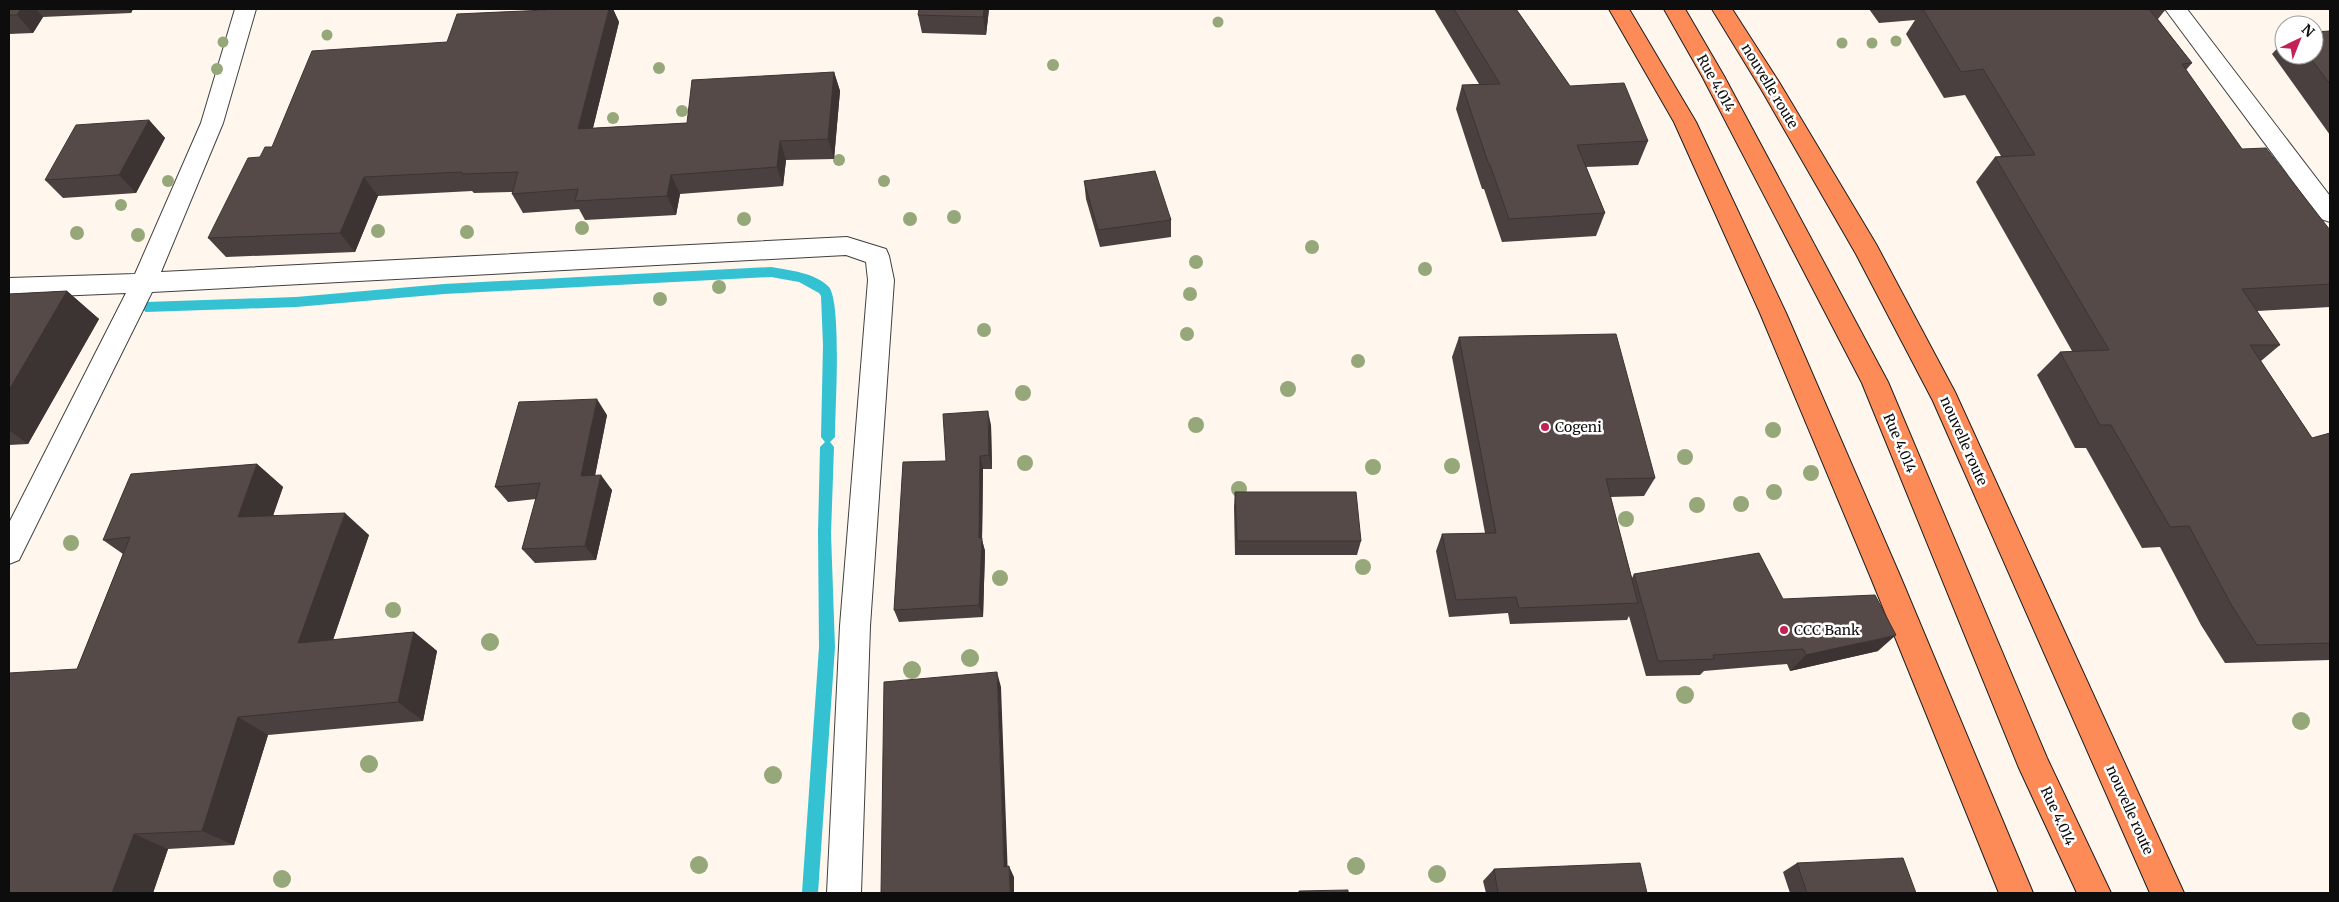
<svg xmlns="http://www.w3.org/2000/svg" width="2339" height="902" font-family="Merriweather,serif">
	<rect width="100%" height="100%" fill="#fff6ed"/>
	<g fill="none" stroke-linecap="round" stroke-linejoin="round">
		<!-- stream -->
		<path fill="#34c1d2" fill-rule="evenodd" d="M771 267C789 270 816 273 829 287 842 304 835 411 835 437L830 442 834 447 831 534 835 647 818 893H802L819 647 818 532 820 447 825 442 821 437 823 345 821 296 819 293 799 282 771 277 444 294 296 307 146 312 140 307 146 302 296 297 444 284Z"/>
		<!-- minor casing -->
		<g stroke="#404040" stroke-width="2">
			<path id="minor" d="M235 9H256L223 123 161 272 847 237 886 249 889 256 894 280 870 626 861 893H827L840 626 868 280 866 262 846 255 152 292 19 560 9 564V523L126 293 9 298V278L135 274 201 123Z
				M2165 9H2187L2330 196V222L2321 219Z"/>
		</g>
		<!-- trunk casing -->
		<g stroke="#1e1e1e" stroke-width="2">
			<path id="trunk" d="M1609 9H1629L1696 122 1786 313 1901 578 2033 893H1999L1871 578 1760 313 1674 122Z
				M1664 9H1685L1724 76 1888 382 2047 758 2111 893H2077L2019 768 1862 383 1702 76Z
				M1712 9H1732L1779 82 1876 244 1955 392 2184 893H2150L1933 401 1856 254 1761 89Z"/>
		</g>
		<!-- minor -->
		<use href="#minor" fill="#fff" fill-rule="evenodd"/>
		<!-- trunk -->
		<use href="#trunk" fill="#fc8b58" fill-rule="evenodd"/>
	</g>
	<!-- trees -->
	<g fill="#96a77a">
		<circle cx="1218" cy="22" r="5.5"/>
		<circle cx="327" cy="35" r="5.5"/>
		<circle cx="1896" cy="41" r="5.5"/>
		<circle cx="223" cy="42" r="5.5"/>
		<circle cx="1842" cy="43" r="5.5"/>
		<circle cx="1872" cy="43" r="5.5"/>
		<circle cx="1053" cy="65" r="6"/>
		<circle cx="659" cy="68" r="6"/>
		<circle cx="217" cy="69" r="6"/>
		<circle cx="682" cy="111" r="6"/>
		<circle cx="613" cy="118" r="6"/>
		<circle cx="839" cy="160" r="6"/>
		<circle cx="168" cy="181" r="6"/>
		<circle cx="884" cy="181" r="6"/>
		<circle cx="121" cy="205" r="6"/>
		<circle cx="954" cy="217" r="7"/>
		<circle cx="744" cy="219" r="7"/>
		<circle cx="910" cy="219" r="7"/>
		<circle cx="582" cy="228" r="7"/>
		<circle cx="378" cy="231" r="7"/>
		<circle cx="467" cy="232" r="7"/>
		<circle cx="77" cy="233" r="7"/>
		<circle cx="138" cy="235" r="7"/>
		<circle cx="1312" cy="247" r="7"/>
		<circle cx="1196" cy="262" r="7"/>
		<circle cx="1425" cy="269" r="7"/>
		<circle cx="719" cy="287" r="7"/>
		<circle cx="1190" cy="294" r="7"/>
		<circle cx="660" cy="299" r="7"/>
		<circle cx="984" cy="330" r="7"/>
		<circle cx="1187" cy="334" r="7"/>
		<circle cx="1358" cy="361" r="7"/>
		<circle cx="1288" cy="389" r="8"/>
		<circle cx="1023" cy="393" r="8"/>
		<circle cx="1196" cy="425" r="8"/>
		<circle cx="1773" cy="430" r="8"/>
		<circle cx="1685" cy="457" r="8"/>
		<circle cx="1025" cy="463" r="8"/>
		<circle cx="1452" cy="466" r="8"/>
		<circle cx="1373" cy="467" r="8"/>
		<circle cx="1811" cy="473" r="8"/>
		<circle cx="1239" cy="489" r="8"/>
		<circle cx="1774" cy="492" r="8"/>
		<circle cx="1741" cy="504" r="8"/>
		<circle cx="1697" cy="505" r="8"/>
		<circle cx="1626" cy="519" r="8"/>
		<circle cx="71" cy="543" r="8"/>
		<circle cx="1363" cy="567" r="8"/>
		<circle cx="1000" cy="578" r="8"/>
		<circle cx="393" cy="610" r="8"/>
		<circle cx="490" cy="642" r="9"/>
		<circle cx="970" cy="658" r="9"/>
		<circle cx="912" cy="670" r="9"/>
		<circle cx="1685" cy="695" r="9"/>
		<circle cx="2301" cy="721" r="9"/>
		<circle cx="369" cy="764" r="9"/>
		<circle cx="773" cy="775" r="9"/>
		<circle cx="699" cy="865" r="9"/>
		<circle cx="1356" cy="866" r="9"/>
		<circle cx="1437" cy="874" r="9"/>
		<circle cx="282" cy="879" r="9"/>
	</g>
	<!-- wall -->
	<path fill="#4a403f" d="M9 9H133L131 13 43 17 33 33 9 34Z
		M547 9H613L619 22 593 128 687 123 834 72 840 91 834 159 786 160 783 186 680 194 676 215 585 220 579 209 523 213 512 194V192L474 193 472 191 378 196 355 252 226 257 208 238 260 157 272 147 447 42 546 10Z
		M989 9 986 35 922 33 918 15Z
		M1434 9H1516L1570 86 1648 141 1638 165 1586 167 1605 213 1596 236 1502 242 1484 189H1482L1456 109 1462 85 1479 84Z
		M1869 9H2166L2158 19 2192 63 2186 70 2242 149 2330 230V307L2257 311 2280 345 2261 361 2312 438 2330 433V660L2225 663 2201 625 2160 547 2142 548 2086 448H2075L2037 375 2060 352 2072 351 1976 182 1995 157 2001 156 1965 95 1944 98 1906 34 1915 20 1879 23Z
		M2330 31V135L2272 54 2284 41V55H2314Z
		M149 120 165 138 136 193 63 198 45 180Z
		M1084 181 1171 220V237L1100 247 1086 199Z
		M67 291 99 319 28 444 9 445V294Z
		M1459 337 1655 478 1644 496 1610 497 1632 578 1634 574 1783 599 1878 651 1790 671 1787 664 1704 671 1700 675 1646 676 1629 616 1627 620 1510 624 1508 613 1449 617 1436 551 1442 534 1485 533 1452 357Z
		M607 415 595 475 612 490 596 560 535 563 522 549 536 499 508 502 495 487Z
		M991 425 992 469H983L982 540 985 551 983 617 899 622 894 610Z
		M257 464 283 487 273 515 369 535 333 640 414 632 437 651 423 721 268 735 234 845 168 849 153 893H9L77 669 123 554 103 540Z
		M1235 492 1361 541 1357 555H1235L1234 507Z
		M1797 863 1916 893H1790L1783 872Z
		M1494 869 1647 893H1486L1483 881Z"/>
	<!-- shaded-wall -->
	<path fill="#3c3433" d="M21 9H36L43 17 33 33 17 15Z
		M128 9H133L131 13Z
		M609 9H613L619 22 588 148 578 129Z
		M984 9H989L986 35 983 17Z
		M834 72 840 91 834 159 828 139Z
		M149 120 165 138 136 193 119 175Z
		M780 141 786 160 783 186 777 167Z
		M671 175 680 194 676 215 667 196Z
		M364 177 378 196 355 252 340 233Z
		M67 291 99 319 28 444 9 430V390Z
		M597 399 607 415 592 491 581 476Z
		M988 411 991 425 992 469 989 455Z
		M980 456 983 469 982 540 985 551 983 617 979 605V538Z
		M257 464 283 487 265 539 238 517Z
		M601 475 612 490 596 560 585 546Z
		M345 513 369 535 325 663 298 643Z
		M414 632 437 651 423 721 398 702Z
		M1896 635 1878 651 1790 671 1806 655Z
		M997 672 1001 687 1008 878 1004 867Z
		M238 717 268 735 234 845 202 831Z
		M134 834 168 849 153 893H112Z
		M1009 866 1014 877V893H1010Z"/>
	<!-- building -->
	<path fill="#564a49" stroke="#3c3433" d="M9 9H21L17 15H9Z
		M547 9H609L578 129 687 123 692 80 834 72 828 139 780 141 777 167 671 175 667 196 575 201 578 189 512 194 518 172 462 174V172L364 177 340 233 208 238 248 158 260 157 265 147H272L312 51 447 42 457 14 546 10Z
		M919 9H984L983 17 918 15Z
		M1454 9H1516L1570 86 1624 83 1648 141 1577 145 1605 213 1509 219 1490 165H1489L1462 85 1500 84Z
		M1923 9H2149L2192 63 2182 64 2242 149 2266 148 2330 230V284L2242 289 2280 345H2250L2312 438 2330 433V643L2257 645 2232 606 2189 526 2170 527 2111 425H2100L2060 352 2109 350 1995 157 2035 155 1983 69 1961 72Z
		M2330 31V84L2308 55H2314V32Z
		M149 120 119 175 45 180 76 125Z
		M1155 171 1171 220 1098 230 1084 181Z
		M67 291 9 390V294Z
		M1616 334 1655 478 1606 479 1638 603 1519 608 1516 597 1456 600 1442 534 1496 533 1459 337Z
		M597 399 581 476 601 475 585 546 522 549 540 483 495 487 519 402Z
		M988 411 989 455 980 456 979 538H982L979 605 894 610 903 462 946 461 943 414Z
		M257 464 238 517 345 513 298 643 414 632 398 702 238 717 202 831 134 834 112 893H9V673L77 669 130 537 103 540 131 474Z
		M1235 492H1356L1361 541H1237Z
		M1759 553 1783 599 1875 595 1896 635 1806 655 1803 649 1713 655 1714 659 1658 661 1634 574Z
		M997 672 1004 867 1009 866 1010 893H881L884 682Z
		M1903 858 1916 893H1807L1797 863Z
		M1640 863 1647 893H1498L1494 869Z
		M1348 890V893H1299V891Z"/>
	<!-- markers -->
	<g fill="#c32056" stroke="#fff" stroke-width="2">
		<circle cx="1545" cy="427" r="5"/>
		<circle cx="1784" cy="630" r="5"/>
	</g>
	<g text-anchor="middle" stroke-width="5" stroke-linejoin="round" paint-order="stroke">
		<!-- street labels -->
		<g font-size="14" fill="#0d0d0d" stroke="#fff">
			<text transform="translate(1716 83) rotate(61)" y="5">Rue 4.014</text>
			<text transform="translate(1770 86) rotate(59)" y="5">nouvelle route</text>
			<text transform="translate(1964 441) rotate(66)" y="5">nouvelle route</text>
			<text transform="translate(1900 443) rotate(67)" y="5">Rue 4.014</text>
			<text transform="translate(2130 810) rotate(66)" y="5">nouvelle route</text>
			<text transform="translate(2058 816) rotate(65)" y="5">Rue 4.014</text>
		</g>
		<!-- poi labels -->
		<g font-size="14" fill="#0d0d0d" stroke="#fff" text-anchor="start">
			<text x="1555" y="432">Cogeni</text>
			<text x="1794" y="635">CCC Bank</text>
		</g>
	</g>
	<!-- border -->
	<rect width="2339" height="902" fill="none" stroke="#0d0d0d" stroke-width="20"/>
	<!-- north arrow -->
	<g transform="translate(2299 40) rotate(43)"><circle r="24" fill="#ffffff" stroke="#9e9e9e"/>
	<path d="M0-4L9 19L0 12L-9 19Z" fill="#c32056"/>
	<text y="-8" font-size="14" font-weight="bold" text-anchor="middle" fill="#0d0d0d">N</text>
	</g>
</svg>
